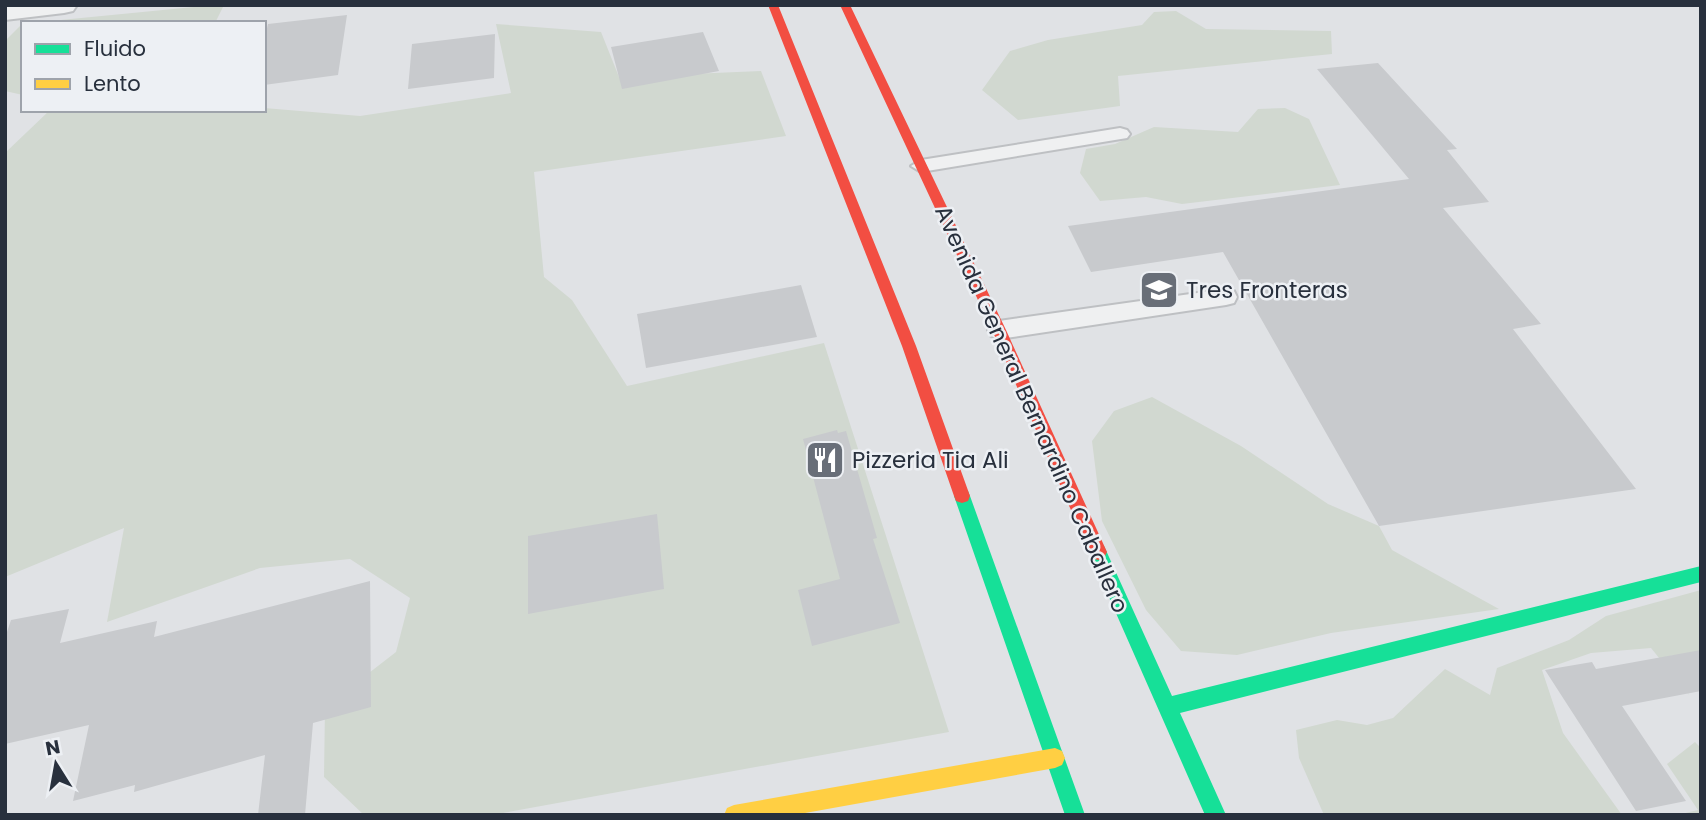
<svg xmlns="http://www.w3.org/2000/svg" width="1706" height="820" font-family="Poppins,sans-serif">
	<rect width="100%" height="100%" fill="#e0e2e5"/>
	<!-- green -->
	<path fill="#d1d8d0" d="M214 5H224L215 23H30Z
		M1176 11 1206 29 1331 31 1332 54 1118 76 1120 106 1018 120 982 90 1010 51 1048 40 1142 25 1154 12Z
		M23 23V95L5 91V41Z
		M496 24 601 32 619 77 761 71 786 136 534 172 544 277 572 300 627 386 824 343 949 732 492 815H364L324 777 325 707 396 652 410 598 350 559 260 568 107 622 124 528 5 577V153L50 110 264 108 360 116 511 93Z
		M1285 108 1309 119 1340 185 1182 204 1146 197 1100 201 1080 173 1086 149 1115 144 1154 127 1238 132 1258 109Z
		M1152 397 1241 446 1328 504 1379 526 1392 550 1499 609 1331 633 1237 655 1181 651 1146 610 1102 521 1092 441 1114 411Z
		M1701 590V653L1669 656 1689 695 1651 648 1591 653 1542 670 1563 733 1622 815H1324L1299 758 1296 730 1337 720 1367 725 1393 718 1445 669 1490 695 1497 668 1569 640 1606 616Z
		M1695 742 1701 748V815H1677L1698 810 1667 764Z"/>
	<!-- building -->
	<path fill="#c8cacd" d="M347 15 338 75 264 85V41L268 24Z
		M703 32 719 71 622 89 611 47Z
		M495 34 494 78 408 89 412 44Z
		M1378 63 1457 149 1447 150 1489 202 1443 208 1541 324 1513 329 1636 489 1379 526 1223 252 1091 272 1068 226 1409 179 1317 69Z
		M801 285 817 337 646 368 637 314Z
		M837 430 838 433 846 431 877 538 873 539 900 623 812 646 798 590 840 579 803 439Z
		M657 514 664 589 528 614V536Z
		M370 581 371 707 313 723 305 815H258L265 755 134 792 135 785 73 801 89 725 5 744V638L11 620 69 609 60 643 157 621 154 637Z
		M1701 650V691L1622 706 1686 801 1636 811 1545 670 1592 662 1596 669Z"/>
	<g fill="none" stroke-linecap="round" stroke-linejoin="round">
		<!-- lane casing -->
		<g stroke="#bec0c3" stroke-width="4">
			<path id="lane" d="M1120 128 1127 130 1130 134 1127 138 921 172 911 166 921 160Z
				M1226 289 1234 291 1237 297 1234 303 1226 305 999 339 991 336 988 330 991 324 999 321Z"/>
		</g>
		<!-- street casing -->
		<g stroke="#bec0c3" stroke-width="4">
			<path id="street" d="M5 5H77L73 11 64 13 5 20Z"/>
		</g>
		<!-- lane -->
		<use href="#lane" fill="#eff0f1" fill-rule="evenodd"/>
		<!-- street -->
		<use href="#street" fill="#eff0f1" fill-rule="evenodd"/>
		<!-- fast -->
		<path fill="#16e098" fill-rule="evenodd" d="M962 489 968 491 970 496 1085 815H1065L954 496 956 491Z
			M1098 544 1104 546 1172 696 1701 566V582L1180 713 1226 815H1205L1089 552 1092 546Z"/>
		<!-- slow -->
		<path fill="#ffcf43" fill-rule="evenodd" d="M1055 748 1062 751 1065 758 1062 765 1055 768 794 815H724L727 808 734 805Z"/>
		<!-- jam -->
		<path fill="#f24e42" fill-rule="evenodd" d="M768 5H778L916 346 970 496 968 501 962 503 956 501 954 496 902 346Z
			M840 5H850L1006 330 1107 552 1104 558 1098 560 1092 558 992 330Z"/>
	</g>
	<!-- icons -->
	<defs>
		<g id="school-square" transform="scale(2.0125)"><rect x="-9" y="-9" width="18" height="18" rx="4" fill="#686e78" stroke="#edf0f4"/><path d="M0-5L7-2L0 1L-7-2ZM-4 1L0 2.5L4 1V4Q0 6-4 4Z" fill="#fff"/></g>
		<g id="restaurant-square" transform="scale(2.0125)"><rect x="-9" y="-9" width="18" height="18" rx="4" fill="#686e78" stroke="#edf0f4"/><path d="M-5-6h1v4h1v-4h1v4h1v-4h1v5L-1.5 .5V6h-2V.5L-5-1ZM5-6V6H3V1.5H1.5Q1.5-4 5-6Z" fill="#fff"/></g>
	</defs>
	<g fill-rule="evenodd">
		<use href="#school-square" x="1159" y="290"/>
		<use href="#restaurant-square" x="825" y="460"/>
	</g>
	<g text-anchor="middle" stroke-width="5" stroke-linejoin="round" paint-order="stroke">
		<!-- poi labels -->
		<g font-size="23" fill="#28303d" stroke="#edf0f4" text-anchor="start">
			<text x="1186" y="298">Tres Fronteras</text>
			<text x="852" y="468">Pizzeria Tia Ali</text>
		</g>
		<!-- street labels -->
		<g font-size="23" fill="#28303d" stroke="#edf0f4">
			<text transform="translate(1032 409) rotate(66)" y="8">Avenida General Bernardino Caballero</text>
		</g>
	</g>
	<!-- border -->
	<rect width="1706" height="820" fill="none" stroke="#28303d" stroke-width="14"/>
	<!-- legend -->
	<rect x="21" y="21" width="245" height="91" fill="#edf0f4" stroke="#9ea3ab" stroke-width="2"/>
	<rect x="35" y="44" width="35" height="10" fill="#16e098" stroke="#9ea3ab" stroke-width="2"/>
	<text x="84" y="56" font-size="21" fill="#28303d">Fluido</text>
	<rect x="35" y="79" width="35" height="10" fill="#ffcf43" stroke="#9ea3ab" stroke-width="2"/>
	<text x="84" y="91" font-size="21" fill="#28303d">Lento</text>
	<!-- north arrow -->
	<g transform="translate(56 764) rotate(349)" stroke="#edf0f4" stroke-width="5" paint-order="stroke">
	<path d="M0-5L12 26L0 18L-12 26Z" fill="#28303d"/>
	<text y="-10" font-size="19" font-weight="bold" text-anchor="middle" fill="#28303d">N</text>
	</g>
</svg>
